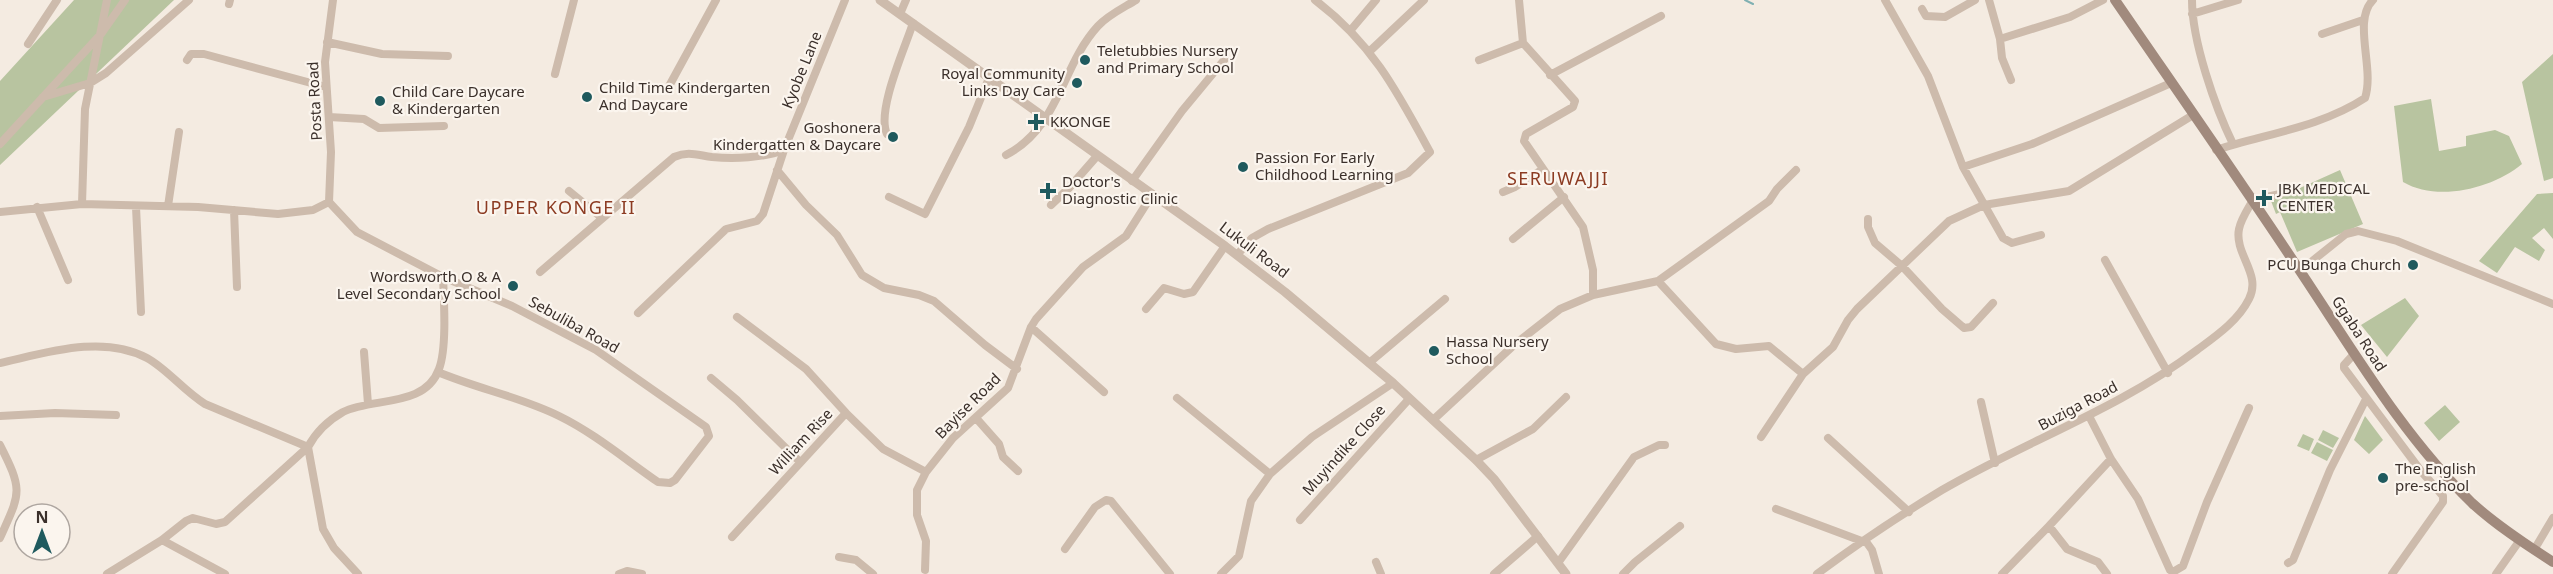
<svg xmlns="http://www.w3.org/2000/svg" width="2553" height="574" font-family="'Noto Sans',sans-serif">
	<rect width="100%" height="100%" fill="#f4ebe1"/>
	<!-- green -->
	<path fill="#b8c4a0" d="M74 0H174L0 165V81Z
		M2553 54V178L2544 181 2522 82Z
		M2431 99 2439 151 2466 146V136L2495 130 2509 136 2522 164C2492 189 2437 202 2403 182L2394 106Z
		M2340 170 2363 224 2297 252 2280 212 2276 214 2271 201Z
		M2553 193V239L2544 228 2532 238 2545 250 2539 261 2515 247 2497 273 2479 261 2537 194Z
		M2405 298 2419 316 2387 357 2361 325Z
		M2445 405 2460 422 2439 441 2424 423Z
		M2365 416 2383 440 2369 454 2354 440Z
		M2323 430 2339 438 2333 448 2318 440Z
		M2303 434 2314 439 2309 451 2297 446Z
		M2317 442 2333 450 2327 461 2311 453Z"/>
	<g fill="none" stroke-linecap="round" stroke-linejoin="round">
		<!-- stream -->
		<path stroke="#7fb0b2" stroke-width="2" d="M1745 0 1753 4"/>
		<!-- minor -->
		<path stroke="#cdbbac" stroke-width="8" d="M1519 0 1523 43 1575 101 1573 107 1526 134 1524 141 1583 227 1593 270V295
			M1885 0 1928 76 1963 167 2003 238 2012 243 2041 235
			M1989 0 2000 39 2002 58 2011 80
			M2192 0C2192 41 2215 107 2233 144
			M229 4 230 0
			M1922 9 1926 16 1945 17 1975 0
			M900 14 906 0
			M2192 14 2238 0
			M1350 31 1376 0
			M2322 34 2363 20
			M2000 39 2070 17 2103 0
			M327 42 382 54 448 56
			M28 44 57 0
			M1370 51 1424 0
			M187 60 191 54H204L326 87
			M1479 60 1523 43
			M555 74 574 0
			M1550 75 1661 16
			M668 88 716 0
			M43 97 90 83 106 73 189 0
			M329 117 364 119 379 128 444 126
			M887 134C876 111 905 48 913 23
			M0 144 101 34 125 0
			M2216 150C2265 134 2321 127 2365 98 2375 68 2352 21 2373 0
			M1006 155C1060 127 1061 66 1098 26 1108 15 1123 8 1136 0
			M1963 167 2032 144 2171 83
			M777 170 806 205 837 235 862 275 884 288 919 295 934 301 985 345 1017 369
			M1132 181 1182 111 1225 59
			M569 191 602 218
			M1503 192 1515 187 1543 169
			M889 197 925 214 969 127 989 78
			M329 202 357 232 443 277C444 301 447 348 439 369 425 408 373 397 343 412 327 421 316 432 308 447L323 529 334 548 358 574
			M329 202 331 152 325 62 333 0
			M82 204 85 109 107 0
			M1051 205 1069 188 1097 156
			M168 206 179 132
			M37 207 68 280
			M136 207 141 312
			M234 210 237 287
			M0 212 82 204 198 207 278 214 313 210 329 202
			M1868 219V227L1875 243 1902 266 1942 309 1964 328 1971 327 1993 303
			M1513 239 1564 197
			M1237 255 1252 238 1268 229 1408 173 1430 152C1397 91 1372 43 1315 0
			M2105 260 2168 373
			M2298 268 2311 262 2346 234 2358 231 2397 241 2553 304
			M540 272 674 157C688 151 697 155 712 157 734 159 763 158 784 150
			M1658 281 1716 344 1736 349 1769 346 1803 374
			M1146 309 1164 288 1184 294 1193 292 1225 246
			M638 313 726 229 757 221 763 214 784 150 845 0
			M737 317 806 369 846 413
			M1031 327 1104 392
			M364 352 368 404
			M2354 354 2344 365V368L2421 471 2443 496V502L2392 574
			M0 363C45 353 103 334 147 358 167 369 184 391 205 404L308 447 225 522 216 524 193 518 186 521 162 540 107 574
			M1369 363 1445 299
			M438 372C478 389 521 397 559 416 594 433 626 460 658 482L670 483 675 480 709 436 706 427 596 350 512 306 443 277
			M711 378 737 400 800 462
			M1177 398 1270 474
			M1981 402 1995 463
			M0 416 55 413 116 415
			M2089 416 2111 459 2138 499 2170 570 2173 572 2183 566 2207 502 2249 408
			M976 418 999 444 1003 457 1018 471
			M1433 420 1514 345 1560 309 1593 295 1658 281 1769 201 1777 189 1796 170
			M1761 437 1803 374 1833 347 1848 320 1857 309 1949 221 1984 205 2069 191 2193 115
			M1828 438 1909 512
			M0 445C24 492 20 493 0 538
			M1476 460 1533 429 1566 397
			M1776 509 1867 543 1872 550 1879 574
			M1300 520 1409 399
			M732 537 846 413 883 449 926 472
			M162 540 225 574
			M1065 549 1095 507 1106 500 1111 501 1170 574
			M2534 550 2553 518
			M839 557 856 560 873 574
			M1376 562 1381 574
			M1558 563 1634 457 1659 445H1665
			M2288 563 2293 560 2330 470 2366 399
			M925 570 926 541 917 515V490L926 472 953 438 1008 388 1031 327 1036 319 1083 267 1126 236 1152 195
			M619 574 627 571 642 574
			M1221 574 1239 556 1251 501 1270 474 1312 437 1393 383
			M1494 574 1538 536
			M1623 574 1635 562 1680 526
			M1817 574C1857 544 1899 516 1942 490 2026 441 2119 409 2197 350 2216 336 2238 321 2249 299 2262 274 2234 254 2239 229 2241 219 2248 209 2253 200L2280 194
			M2002 574 2049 526
			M2107 574 2098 562 2067 549 2049 526 2111 459
			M2496 574 2520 540"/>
		<!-- tertiary -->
		<path stroke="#cdbbac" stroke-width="9" d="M880 0 1225 246 1285 292 1393 383 1476 460 1494 479 1566 574"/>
		<!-- secondary -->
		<path stroke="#a18a7d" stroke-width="10" d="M2115 0C2174 86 2234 172 2292 259 2349 343 2399 432 2472 503 2496 525 2525 544 2553 562"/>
	</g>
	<!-- markers -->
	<g fill="#1f5a5e" stroke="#fbf5ee" stroke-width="2">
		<circle cx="1085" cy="60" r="6"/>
		<circle cx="1077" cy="83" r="6"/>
		<circle cx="587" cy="97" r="6"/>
		<circle cx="380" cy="101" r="6"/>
		<path d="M1033 113h6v6h6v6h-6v6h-6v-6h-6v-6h6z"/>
		<circle cx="893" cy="137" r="6"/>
		<circle cx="1243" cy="167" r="6"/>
		<path d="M1045 182h6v6h6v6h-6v6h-6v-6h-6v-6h6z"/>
		<path d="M2261 189h6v6h6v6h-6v6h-6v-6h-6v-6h6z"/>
		<circle cx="2413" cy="265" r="6"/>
		<circle cx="513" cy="286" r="6"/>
		<circle cx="1434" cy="351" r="6"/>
		<circle cx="2383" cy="478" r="6"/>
	</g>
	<g text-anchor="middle" stroke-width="4.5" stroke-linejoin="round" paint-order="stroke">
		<!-- poi labels -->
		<g font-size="15" fill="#3b302b" stroke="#fbf5ee" text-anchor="start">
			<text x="1097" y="56">Teletubbies Nursery<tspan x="1097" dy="17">and Primary School</tspan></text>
			<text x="1065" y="79" text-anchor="end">Royal Community<tspan x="1065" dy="17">Links Day Care</tspan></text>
			<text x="599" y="93">Child Time Kindergarten<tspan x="599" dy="17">And Daycare</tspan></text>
			<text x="392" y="97">Child Care Daycare<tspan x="392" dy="17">&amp; Kindergarten</tspan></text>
			<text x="1050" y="127">KKONGE</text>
			<text x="881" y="133" text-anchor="end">Goshonera<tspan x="881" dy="17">Kindergatten &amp; Daycare</tspan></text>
			<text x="1255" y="163">Passion For Early<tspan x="1255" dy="17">Childhood Learning</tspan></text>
			<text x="1062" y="187">Doctor's<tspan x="1062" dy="17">Diagnostic Clinic</tspan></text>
			<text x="2278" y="194">JBK MEDICAL<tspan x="2278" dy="17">CENTER</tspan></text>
			<text x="2401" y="270" text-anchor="end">PCU Bunga Church</text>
			<text x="501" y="282" text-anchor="end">Wordsworth O &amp; A<tspan x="501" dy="17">Level Secondary School</tspan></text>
			<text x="1446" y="347">Hassa Nursery<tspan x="1446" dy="17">School</tspan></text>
			<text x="2395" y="474">The English<tspan x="2395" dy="17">pre-school</tspan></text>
		</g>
		<!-- street labels -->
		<g font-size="15" fill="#3b302b" stroke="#fbf5ee">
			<text transform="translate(802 70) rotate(-68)" y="5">Kyobe Lane</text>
			<text transform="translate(315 101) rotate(-93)" y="5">Posta Road</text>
			<text transform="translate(1254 250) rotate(37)" y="5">Lukuli Road</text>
			<text transform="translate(574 325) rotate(29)" y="5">Sebuliba Road</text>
			<text transform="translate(2359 334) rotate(57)" y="5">Ggaba Road</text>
			<text transform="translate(968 406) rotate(-45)" y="5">Bayise Road</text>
			<text transform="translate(2078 406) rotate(-28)" y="5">Buziga Road</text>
			<text transform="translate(801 442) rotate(-47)" y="5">William Rise</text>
			<text transform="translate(1344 450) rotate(-48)" y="5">Muyindike Close</text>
		</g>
		<!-- quarter labels -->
		<g font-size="18" letter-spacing="1.5" fill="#8c3b22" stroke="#fbf5ee">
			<text x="1558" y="185">SERUWAJJI</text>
			<text x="556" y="214">UPPER KONGE II</text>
		</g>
	</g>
	<!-- north arrow -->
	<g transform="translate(42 532)"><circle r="28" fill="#fbf5ee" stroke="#aea6a0" stroke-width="1.5"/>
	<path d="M0-4.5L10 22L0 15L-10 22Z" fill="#1f5a5e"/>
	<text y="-9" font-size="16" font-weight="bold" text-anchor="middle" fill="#3b302b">N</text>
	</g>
</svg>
